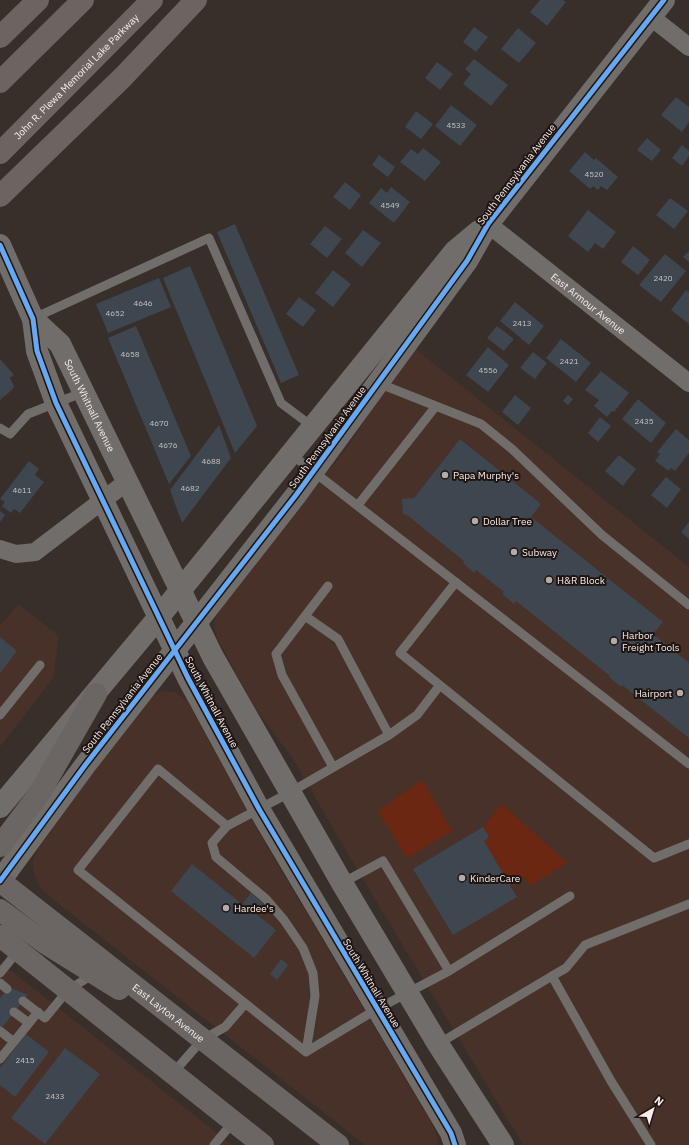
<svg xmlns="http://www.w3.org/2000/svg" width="689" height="1145" font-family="'IBM Plex Sans',sans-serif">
	<rect width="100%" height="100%" fill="#382e2a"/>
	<!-- built -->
	<path fill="#483129" d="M413 347 689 567V1145H523L349 856 293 759 255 708 216 636 214 621 220 609 345 450Z
		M18 604 59 636 53 678 0 747V626Z
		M162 691 176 692 188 702 259 833 431 1122 437 1136 438 1145H365L45 893 39 886 33 870V860L38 849 104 756 150 698Z
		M0 962 232 1145H0Z"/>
	<!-- green -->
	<path fill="#6b2712" d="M422 780 452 831 407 858 378 811Z
		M502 804 567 863 530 886 525 876 511 886 484 841 489 837 483 827Z"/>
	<!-- building -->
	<path fill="#3e4650" d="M540 0H563L566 2 547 26 530 12Z
		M474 27 488 37 476 52 463 42Z
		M518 28 536 43 519 63 501 49Z
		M474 59 508 85 491 106 463 84 471 74 465 69Z
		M437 62 453 74 440 90 425 78Z
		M676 97 689 107V122L682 132 661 115Z
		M451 105 477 125 460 146 435 126Z
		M416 111 433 124 421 139 405 127Z
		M647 138 661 150 652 161 637 150Z
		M682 145 689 151V156L682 166 672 158Z
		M423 148 441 162 425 181 400 162 411 149 418 154Z
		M585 152 594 160 596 158 618 177 607 190 601 186 598 190 593 186 590 189 569 171Z
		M379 155 395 167 388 177 372 165Z
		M345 182 361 195 350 210 333 197Z
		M391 187 410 202 394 223 369 203 381 188 387 193Z
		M670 198 688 211 674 229 656 215Z
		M588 210 616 232 603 249 595 243 588 252 568 236Z
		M235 224 299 375 281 383 217 232Z
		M325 226 342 239 327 258 310 244Z
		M363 230 381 243 362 267 345 253Z
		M633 246 650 260 638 275 621 262Z
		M689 251V262L683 257Z
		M665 254 686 271 661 302 639 285Z
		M190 266 257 426 235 453 163 278Z
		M333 270 351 284 333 307 315 293Z
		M159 278 171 307 108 333 96 304Z
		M686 290 689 292V324L671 310Z
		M299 297 316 310 303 327 286 314Z
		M515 302 544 326 529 345 500 321Z
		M136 326 191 456 169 484 108 338Z
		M497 326 514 339 504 351 487 338Z
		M561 339 591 363 576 382 546 358Z
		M488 347 509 365 488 392 466 375Z
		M533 352 547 363 535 379 520 368Z
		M0 359 14 375 10 378 14 386 12 390 0 400Z
		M601 371 629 393 614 412 612 411 607 417 594 406 599 400 585 390Z
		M515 395 531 408 518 425 502 412Z
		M568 395 573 399 568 405 563 401Z
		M638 399 666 423 651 443 622 419Z
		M600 417 611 426 598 442 588 433Z
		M219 425 231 458 182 523 170 490Z
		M676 429 689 440V453L675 471 671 468 669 471 655 461 660 454 657 452Z
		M460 439 541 504 531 517 663 622 653 634 689 663V738L622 685 621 687 609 677 610 676 516 601 514 604 502 594 504 592 476 570 474 573 463 563 464 561 407 515 403 514 402 499 414 498Z
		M619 455 636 469 623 486 605 471Z
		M29 461 39 469 35 475 44 482 20 513 14 509 11 513 2 506 5 502 0 499Z
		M666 477 681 489 667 508 651 495Z
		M0 511 5 515 0 522Z
		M689 522V539L681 532Z
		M0 637 17 651 0 673Z
		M483 827 489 837 484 841 517 897 453 935 413 869Z
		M192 864 242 904 251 893 263 903 255 913 276 930 254 958 171 891Z
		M281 959 288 965 277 980 270 974Z
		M9 987 28 995 0 1030V998Z
		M26 1034 49 1052 15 1097 0 1085V1068Z
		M65 1048 100 1074 45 1144 11 1118Z"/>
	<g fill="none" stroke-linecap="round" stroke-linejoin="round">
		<!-- service -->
		<path stroke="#716d6b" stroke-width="9" d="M34 318 209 238 281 403 313 427
			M378 383 481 424 512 449 602 535 689 605
			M0 428 10 434 28 414 84 392
			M291 454 689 764
			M358 505 436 406
			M456 582 400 653 654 858 689 844
			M328 586 276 654 282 675 333 767
			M305 616 338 639 389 735
			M440 685 417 715 389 735 289 793 227 826 158 769 78 870 306 1052 377 1009 449 971 570 896
			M0 715 40 665
			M227 826 212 843 216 857 266 899 284 920 303 948 313 973 315 996 306 1052
			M342 883 383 861 449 971
			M0 973 18 951
			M552 976 566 968 585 945 689 904
			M0 983 7 989
			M23 1001 45 1018 68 990 92 975
			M14 1012 29 1023
			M0 1031 14 1042
			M438 1044 552 976 611 1081 651 1145
			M0 1059 38 1012
			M173 1073 202 1040 225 1027 245 1004
			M214 1145 234 1121"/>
		<!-- minor -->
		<g stroke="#716d6b" stroke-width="18">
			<path d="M651 17 689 47"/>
			<path id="s1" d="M488 224 689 383"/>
			<path d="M0 549 16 554 35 552 128 481"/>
		</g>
		<!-- tertiary -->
		<g stroke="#716d6b" stroke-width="22">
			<path d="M0 245 33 319 37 351 56 403 188 678 259 809 451 1133 455 1145"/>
			<path id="s2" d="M33 319 60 344 213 657 342 883 438 1044 503 1145"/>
			<path d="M0 807 158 618 455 251 479 231"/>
			<path d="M0 881 86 764 296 495 467 261 488 224 664 0"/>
		</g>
		<!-- secondary -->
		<g stroke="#6b6563" stroke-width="22">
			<path d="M0 846 39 794 96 694"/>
			<path id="s3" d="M0 881 338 1145"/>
			<path d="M0 910 45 943 119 989"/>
			<path d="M0 936 263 1145"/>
		</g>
		<!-- primary -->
		<g stroke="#6b6461" stroke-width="22">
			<path d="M0 37 38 0"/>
			<path d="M0 82 83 0"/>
			<path id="s4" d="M0 153 152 0"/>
			<path d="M0 196 123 77 196 0"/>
		</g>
		<!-- cycleway casing -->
		<g stroke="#1e1512" stroke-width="8">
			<path id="cycleway" d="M0 245 33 319 37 351 56 403 188 678 259 809 451 1133 455 1145
				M0 881 86 764 296 495 467 261 488 224 664 0"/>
		</g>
		<!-- cycleway -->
		<use href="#cycleway" stroke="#66a8f1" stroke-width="5"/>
	</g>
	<!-- markers -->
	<g fill="#b5aaa6" stroke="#1e1512" stroke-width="1.5">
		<circle cx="445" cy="475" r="4"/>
		<circle cx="475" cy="521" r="4"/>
		<circle cx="514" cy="552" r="4"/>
		<circle cx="549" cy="580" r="4"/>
		<circle cx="614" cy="641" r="4"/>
		<circle cx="680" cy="693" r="4"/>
		<circle cx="462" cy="878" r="4"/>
		<circle cx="226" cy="908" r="4"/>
	</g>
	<g text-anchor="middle" stroke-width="4" stroke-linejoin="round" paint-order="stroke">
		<!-- number labels -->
		<g font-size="8" fill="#cac2c2">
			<text x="456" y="128">4533</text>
			<text x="594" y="177">4520</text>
			<text x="390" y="208">4549</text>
			<text x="663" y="281">2420</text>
			<text x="143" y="306">4646</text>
			<text x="115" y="316">4652</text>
			<text x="522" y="326">2413</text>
			<text x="130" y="357">4658</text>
			<text x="569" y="364">2421</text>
			<text x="488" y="373">4556</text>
			<text x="644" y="424">2435</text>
			<text x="159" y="426">4670</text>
			<text x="168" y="448">4676</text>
			<text x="211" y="464">4688</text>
			<text x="190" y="491">4682</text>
			<text x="22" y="493">4611</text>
			<text x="25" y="1063">2415</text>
			<text x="55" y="1099">2433</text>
		</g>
		<!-- street labels -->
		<g font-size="10" fill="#f9ece8" stroke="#1e1512">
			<text dy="4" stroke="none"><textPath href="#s4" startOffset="108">John R. Plewa Memorial Lake Parkway</textPath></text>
			<text transform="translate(516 174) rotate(-53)" y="4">South Pennsylvania Avenue</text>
			<text dy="4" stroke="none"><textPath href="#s1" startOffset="128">East Armour Avenue</textPath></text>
			<text dy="4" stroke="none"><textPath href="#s2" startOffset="105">South Whitnall Avenue</textPath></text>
			<text transform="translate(327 437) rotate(-54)" y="4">South Pennsylvania Avenue</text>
			<text transform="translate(212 702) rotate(62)" y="4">South Whitnall Avenue</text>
			<text transform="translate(122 703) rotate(-52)" y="4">South Pennsylvania Avenue</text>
			<text transform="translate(372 983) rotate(59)" y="4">South Whitnall Avenue</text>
			<text dy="4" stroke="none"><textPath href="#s3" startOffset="214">East Layton Avenue</textPath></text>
		</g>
		<!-- poi labels -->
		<g font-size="10" fill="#f9ece8" stroke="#1e1512" text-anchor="start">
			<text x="453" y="479">Papa Murphy's</text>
			<text x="483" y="525">Dollar Tree</text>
			<text x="522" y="556">Subway</text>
			<text x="557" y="584">H&amp;R Block</text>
			<text x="622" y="639">Harbor<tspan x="622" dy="12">Freight Tools</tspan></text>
			<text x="672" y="697" text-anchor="end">Hairport</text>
			<text x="470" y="882">KinderCare</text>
			<text x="234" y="912">Hardee's</text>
		</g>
	</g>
	<!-- north arrow -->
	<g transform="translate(653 1109) rotate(38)" stroke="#1e1512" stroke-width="3" paint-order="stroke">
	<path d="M0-3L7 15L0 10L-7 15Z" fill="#f9ece8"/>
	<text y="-6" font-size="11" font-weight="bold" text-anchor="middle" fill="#f9ece8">N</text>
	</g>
</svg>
